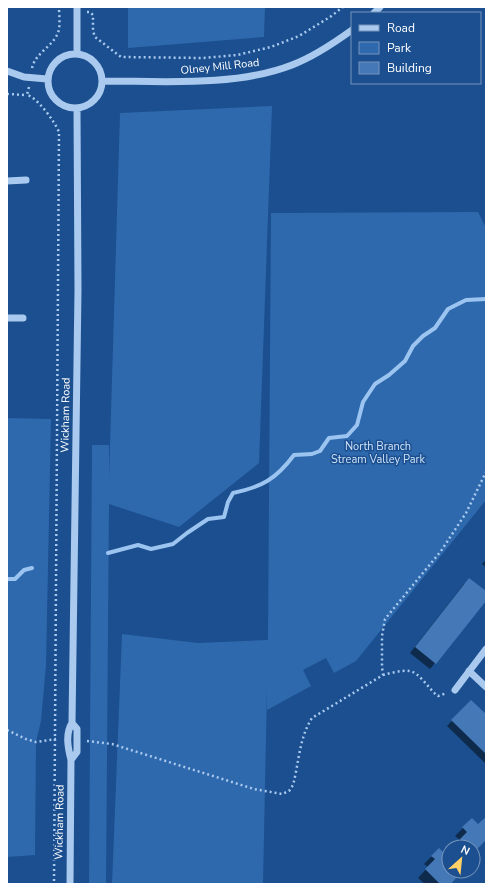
<svg xmlns="http://www.w3.org/2000/svg" width="493" height="891" font-family="'Nunito Sans',sans-serif">
	<rect width="100%" height="100%" fill="#1b4f8f"/>
	<!-- green -->
	<path fill="#2e69ad" d="M128 7H265L264 37 128 48Z
		M272 106 259 463 179 527 109 504 106 884H89L92 445H109V479L120 113Z
		M478 212 486 228V500L356 661 334 673 326 658 303 670 311 686 267 710V688L263 884H112L122 634 198 643 268 640 271 213Z
		M7 418 51 419 46 665 41 721 36 742 35 855 7 857Z"/>
	<!-- shadow -->
	<path fill="#0007" d="M486 560V567L482 564Z
		M464 584 486 592V600L430 669 410 653Z
		M471 701 486 716V764L447 726Z
		M486 818V839L473 852V847H453L460 840 455 836 472 819 478 826Z
		M449 847V871H452L450 873 449 884H425L418 878 428 867 424 864 439 849 443 853Z"/>
	<g fill="none" stroke-linecap="round" stroke-linejoin="round">
		<!-- stream -->
		<path stroke="#9cc4f0" stroke-width="4" d="M108 553 138 545 151 549 173 544 187 533 208 519 224 517 228 502 233 493C262 487 276 479 294 455L312 454 320 451 329 438 347 436 357 425 363 402 375 384 389 375 405 361 413 346 423 336 435 328 448 309 466 300 486 299
			M7 579H15L24 570 32 568"/>
	</g>
	<!-- building -->
	<path fill="#4478b7" d="M469 578 486 591V601L436 664 415 647Z
		M471 700 486 714V754L451 720Z
		M486 817V840L473 853V847H468L460 839 467 832 462 827 472 818 478 824Z
		M450 845 452 847H449V871H453L451 873 456 878 451 884H440L425 869 435 859 431 856 439 848 443 852Z"/>
	<g fill="none" stroke-linecap="round" stroke-linejoin="round">
		<!-- path -->
		<path stroke="#a9c9ee" stroke-width="2.5" stroke-dasharray="2 3" stroke-linecap="butt" d="M87 12H90L93 15V31L95 37 121 57 203 58 237 55 271 47 299 36 330 17 343 7
			M32 68C35 54 51 47 57 35 61 28 59 15 59 7
			M29 87 27 95C37 97 55 122 59 132L54 884
			M7 94 26 95
			M383 675C391 673 401 670 409 671 420 672 429 690 438 696L447 693
			M7 730 26 739 36 742 56 739
			M87 741 112 744 254 789 282 794 289 791 293 785C299 763 299 738 312 718L383 675 382 667V636L385 619 441 551 466 513 486 472"/>
		<!-- minor -->
		<path stroke="#a9c9ee" stroke-width="7" d="M77 7V53
			M374 13 380 7
			M48 81a27 27 0 1 1 54 0a27 27 0 1 1-54 0Z
			M7 71 24 77 47 79
			M102 81C162 81 236 87 292 65 313 57 334 43 352 30
			M7 181 26 180
			M7 318H23
			M469 671 486 687
			M455 690 486 649
			M71 760 77 752V729L72 723
			M70 884 71 760C68 748 65 734 72 723L78 290 77 108"/>
	</g>
	<g text-anchor="middle" stroke-width="3" stroke-linejoin="round" paint-order="stroke">
		<!-- street labels -->
		<g font-size="11" fill="#fff" stroke="#1b4f8f">
			<text transform="translate(220 66) rotate(-6)" y="4">Olney Mill Road</text>
			<text transform="translate(65 415) rotate(-89)" y="4">Wickham Road</text>
			<text transform="translate(59 822) rotate(-89)" y="4">Wickham Road</text>
		</g>
		<!-- park labels -->
		<g font-size="11" fill="#cfe3fa" stroke="#1b4f8f">
			<text x="378" y="450">North Branch<tspan x="378" dy="13">Stream Valley Park</tspan></text>
		</g>
	</g>
	<!-- border -->
	<rect width="493" height="891" fill="none" stroke="#ffffff" stroke-width="16"/>
	<!-- legend -->
	<rect x="351" y="12" width="130" height="72" fill="#1b4f8f" stroke="#7695bc"/>
	<rect x="359" y="25" width="20" height="6" fill="#a9c9ee" stroke="#7695bc"/>
	<text x="387" y="32" font-size="12" fill="#ffffff">Road</text>
	<rect x="359" y="42" width="20" height="12" fill="#2e69ad" stroke="#7695bc"/>
	<text x="387" y="52" font-size="12" fill="#ffffff">Park</text>
	<rect x="359" y="62" width="20" height="12" fill="#4478b7" stroke="#7695bc"/>
	<text x="387" y="72" font-size="12" fill="#ffffff">Building</text>
	<!-- north arrow -->
	<g transform="translate(461 859) rotate(27)"><circle r="19" fill="#1b4f8f" stroke="#7695bc"/>
	<path d="M0-3L7 15L0 10L-7 15Z" fill="#ffd166"/>
	<text y="-6" font-size="11" font-weight="bold" text-anchor="middle" fill="#ffffff">N</text>
	</g>
</svg>
